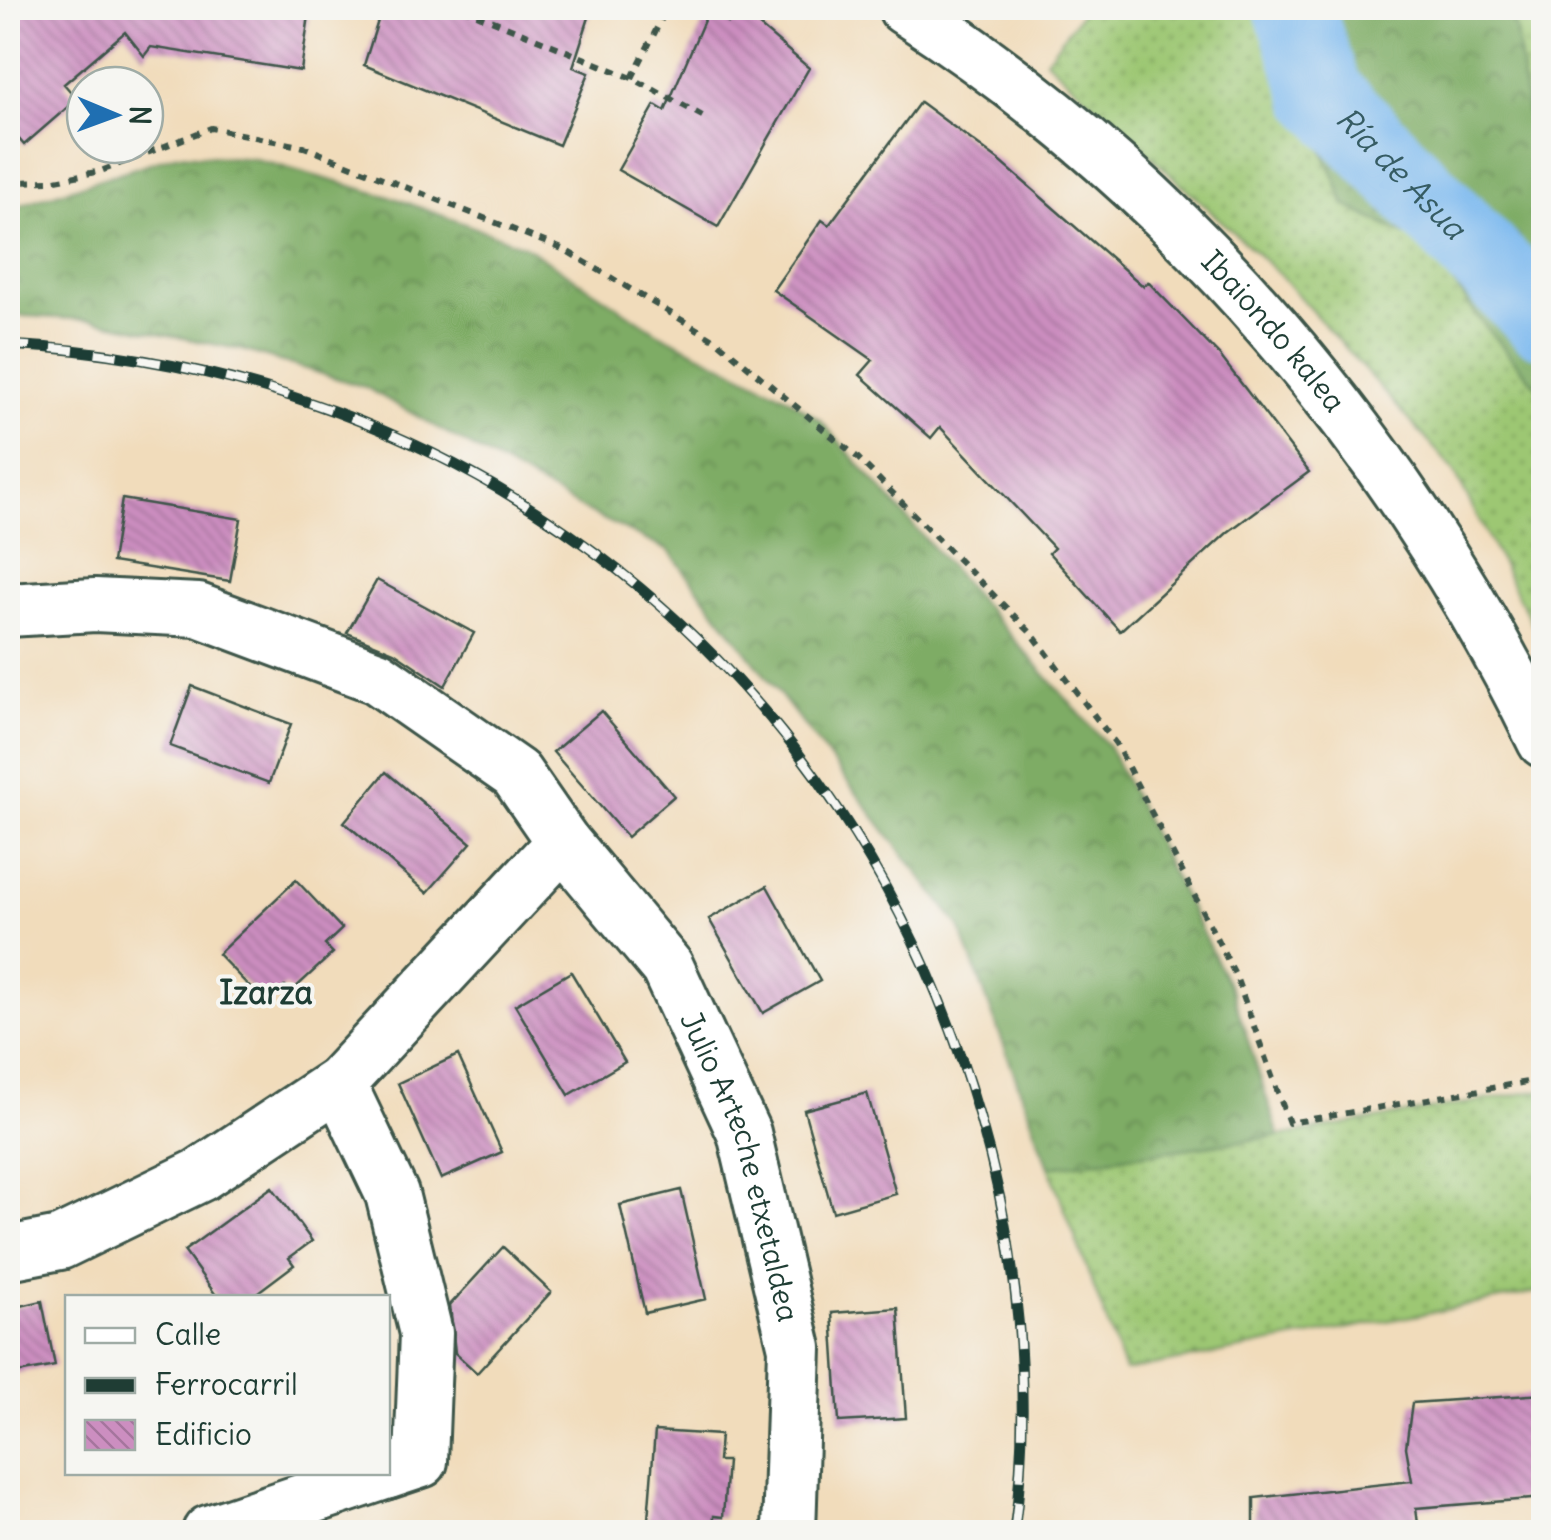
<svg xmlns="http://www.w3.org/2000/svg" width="1551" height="1540" font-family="Delius,sans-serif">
	<defs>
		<pattern id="grass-dots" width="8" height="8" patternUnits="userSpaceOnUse" patternTransform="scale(2.5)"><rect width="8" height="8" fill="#9dc773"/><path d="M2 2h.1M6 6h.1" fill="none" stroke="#7fa35f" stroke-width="1.8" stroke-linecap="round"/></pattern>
		<pattern id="forest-crowns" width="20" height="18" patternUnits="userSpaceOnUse" patternTransform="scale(2.5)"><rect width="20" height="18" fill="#7eac65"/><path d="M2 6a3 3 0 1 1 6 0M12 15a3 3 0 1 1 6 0" fill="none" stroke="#678d54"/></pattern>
		<pattern id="building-back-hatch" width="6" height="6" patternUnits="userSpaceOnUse" patternTransform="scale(2.5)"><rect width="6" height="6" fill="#cc8ec0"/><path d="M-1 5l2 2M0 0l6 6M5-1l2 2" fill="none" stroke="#a5759d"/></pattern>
	</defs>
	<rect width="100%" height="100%" fill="#f6f6f2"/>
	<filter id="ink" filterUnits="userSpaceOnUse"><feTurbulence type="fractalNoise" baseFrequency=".01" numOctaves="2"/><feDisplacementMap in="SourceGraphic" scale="20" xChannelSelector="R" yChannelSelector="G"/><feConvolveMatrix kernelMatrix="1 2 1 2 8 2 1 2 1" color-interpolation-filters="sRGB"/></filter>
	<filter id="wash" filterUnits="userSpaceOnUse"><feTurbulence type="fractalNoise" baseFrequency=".0048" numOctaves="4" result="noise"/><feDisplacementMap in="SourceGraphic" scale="40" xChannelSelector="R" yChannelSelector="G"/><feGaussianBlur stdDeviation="2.25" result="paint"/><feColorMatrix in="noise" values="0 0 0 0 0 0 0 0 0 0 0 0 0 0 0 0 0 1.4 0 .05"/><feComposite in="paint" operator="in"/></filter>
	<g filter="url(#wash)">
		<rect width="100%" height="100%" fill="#f1dcbb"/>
		<!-- grass -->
		<path fill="url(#grass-dots)" stroke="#5e8254" stroke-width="2.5" d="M1085 8H1256C1283 75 1321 136 1345 205L1426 245 1484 325 1543 394V645L1453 469 1278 273 1046 60Z
			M1497 8H1543V154L1532 145 1515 26Z
			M1543 1090V1291L1125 1371 1049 1167 1279 1136Z"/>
		<!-- forest -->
		<path fill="url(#forest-crowns)" stroke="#4e744c" stroke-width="2.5" d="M1256 8H1497L1515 26 1532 145 1543 154V394L1484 325 1426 245 1345 205C1321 136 1283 75 1256 8Z
			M178 154 255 159 397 199 525 246 657 332 787 397 821 421 1108 746 1233 994 1279 1136 1049 1167 960 927 669 551 586 511 365 387 243 350 93 320 8 315V209Z"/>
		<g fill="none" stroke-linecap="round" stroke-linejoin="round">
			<!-- river -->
			<path stroke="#7db9ef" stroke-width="80" id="s1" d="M1294 8 1323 94 1544 319"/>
		</g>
		<g id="blocks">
			<!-- building -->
			<path fill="url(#building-back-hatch)" d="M29 8H310L301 71 151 47 144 56 125 32 64 84 77 99 24 145 8 126V26Z
				M382 8H592L573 67 589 73 559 145 364 65Z
				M738 8 809 68 718 227 618 170 655 105 665 111 708 11 728 23Z
				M920 102 1001 162 1143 286 1148 282 1221 357 1309 472 1228 532 1120 631 1049 553 1054 548 940 427 931 438 860 375 873 360 773 290 822 220 829 225Z
				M122 499 241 519 230 581 112 562Z
				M377 580 474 633 445 686 394 652 347 633Z
				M192 686 291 724 269 783 170 746Z
				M601 711 674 796 627 837 553 752Z
				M386 772 471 843 427 893 344 822Z
				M296 880 342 929 325 945 333 953 291 992 285 986 266 1004 218 954Z
				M767 886 820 981 763 1013 709 919Z
				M571 972 625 1062 569 1095 515 1005Z
				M458 1055 502 1152 441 1179 398 1083Z
				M867 1093 896 1194 833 1212 804 1110Z
				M272 1187 312 1241 289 1258 294 1265 250 1298H218L184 1251Z
				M681 1190 706 1299 645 1313 620 1205Z
				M503 1247 551 1292 477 1373 455 1353 450 1305Z
				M42 1301 55 1366 8 1375V1309Z
				M898 1308 906 1418 839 1422 832 1313Z
				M1544 1394V1498L1416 1508 1419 1532H1254V1498L1412 1481 1406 1447 1412 1403Z
				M655 1431 720 1435 718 1461H727L723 1517 714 1516 713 1532H647Z"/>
		</g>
	</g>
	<g filter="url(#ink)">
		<use href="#blocks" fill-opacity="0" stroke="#3e5548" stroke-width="2.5"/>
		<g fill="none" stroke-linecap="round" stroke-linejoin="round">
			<!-- minor casing -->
			<g stroke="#3e5548" stroke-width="58">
				<g id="minor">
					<path id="s2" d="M905 8C1184 188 1399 443 1544 741"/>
					<path id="s3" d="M8 610 95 605 198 610 377 677 516 774 563 842 667 967 744 1133 795 1348 789 1532"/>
					<path d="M339 1083 392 1194 426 1333 421 1461 388 1472"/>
					<path d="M8 1253 60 1243 200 1175 339 1083 563 842"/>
					<path d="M209 1532 387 1472"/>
				</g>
			</g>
			<!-- path -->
			<path stroke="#3e5548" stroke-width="6" stroke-dasharray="8 8" stroke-linecap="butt" d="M462 8 632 78 708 119
				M632 78 667 8
				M8 182 51 181 101 171 211 128 304 147 565 250 717 341 857 457 1033 635 1116 744 1235 974 1289 1123 1544 1079"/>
			<!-- minor -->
			<use href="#minor" stroke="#fff" stroke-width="52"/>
			<!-- rail casing -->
			<g stroke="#1f3d34" stroke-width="11">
				<path id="rail" d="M8 345C472 369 850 667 979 1115 1018 1248 1033 1394 1014 1532"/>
			</g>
			<!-- rail -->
			<use href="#rail" stroke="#f6f6f2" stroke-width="8" stroke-dasharray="22" stroke-linecap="butt"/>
		</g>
	</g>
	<g text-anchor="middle" stroke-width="8" stroke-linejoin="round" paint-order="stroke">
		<!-- street labels -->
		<g font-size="30" fill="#1f3d34" stroke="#f6f6f2">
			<text dy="10" stroke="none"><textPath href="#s2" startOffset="492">Ibaiondo kalea</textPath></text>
			<text dy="10" stroke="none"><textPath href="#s3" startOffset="1010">Julio Arteche etxetaldea</textPath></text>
		</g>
		<!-- water labels -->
		<g font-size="32" font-style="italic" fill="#365c63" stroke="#f6f6f2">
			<text dy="11" stroke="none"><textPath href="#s1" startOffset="202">Ría de Asua</textPath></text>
		</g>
		<!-- neighbourhood labels -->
		<g font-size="32" font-weight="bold" fill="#1f3d34" stroke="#f6f6f2">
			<text x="266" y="1004">Izarza</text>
		</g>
	</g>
	<!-- margin -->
	<rect width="1551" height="1540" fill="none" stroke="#f6f6f2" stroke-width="40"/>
	<!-- legend -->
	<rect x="65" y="1295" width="325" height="180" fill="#f6f6f2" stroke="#a0aca6" stroke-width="2.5"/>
	<rect x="85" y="1328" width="50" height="15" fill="#ffffff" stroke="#a0aca6" stroke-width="2.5"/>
	<text x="155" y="1345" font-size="30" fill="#1f3d34">Calle</text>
	<rect x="85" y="1378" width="50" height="15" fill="#1f3d34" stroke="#a0aca6" stroke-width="2.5"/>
	<text x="155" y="1395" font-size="30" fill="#1f3d34">Ferrocarril</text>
	<rect x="85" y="1420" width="50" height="30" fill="url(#building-back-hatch)" stroke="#a0aca6" stroke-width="2.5"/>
	<text x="155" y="1445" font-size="30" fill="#1f3d34">Edificio</text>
	<!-- north arrow -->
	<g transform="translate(115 115) rotate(91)"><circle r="48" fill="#f6f6f2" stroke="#a0aca6" stroke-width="2.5"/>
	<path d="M0-8L18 38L0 25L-18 38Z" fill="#1f6fb2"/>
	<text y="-15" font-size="28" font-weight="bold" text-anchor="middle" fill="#1f3d34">N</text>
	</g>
</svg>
